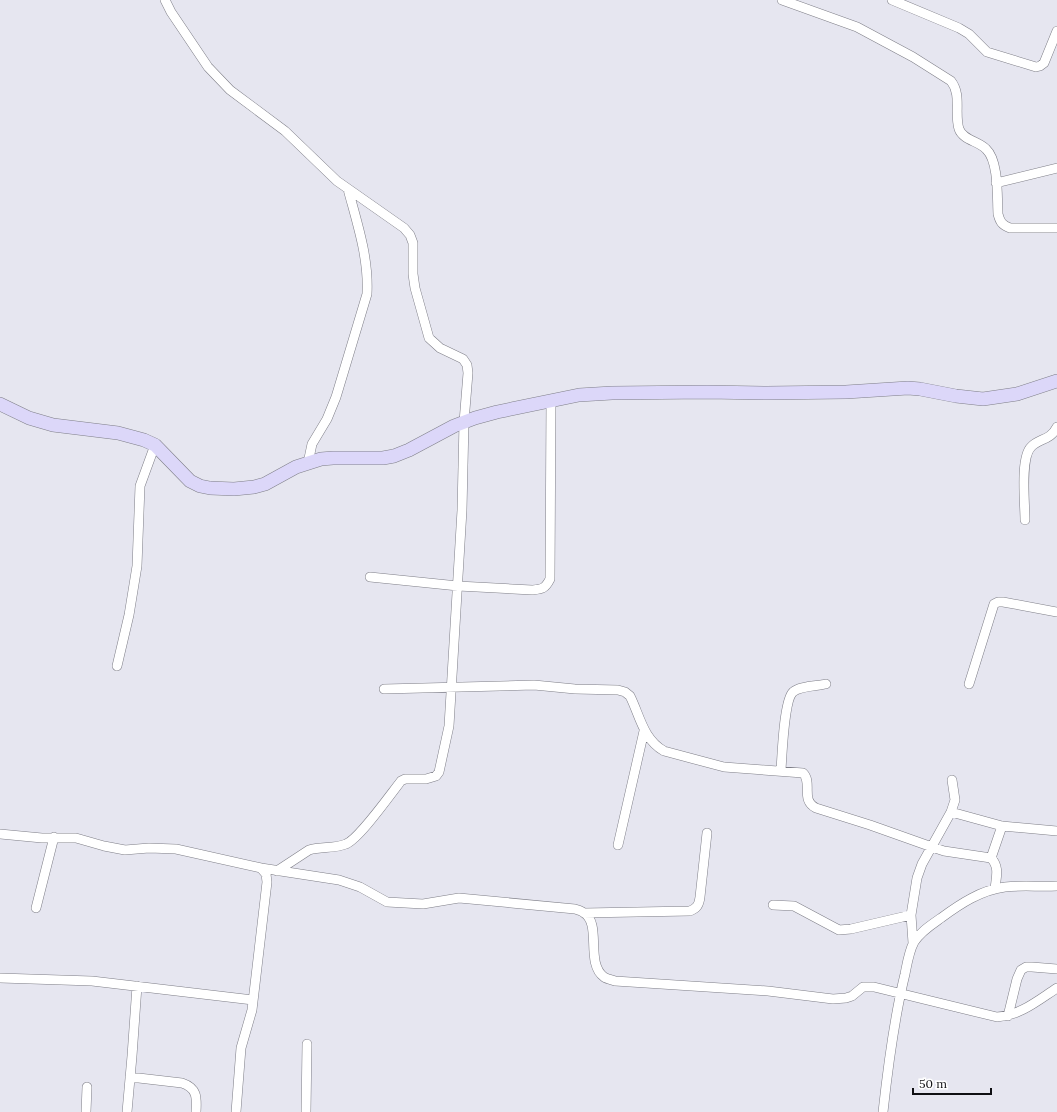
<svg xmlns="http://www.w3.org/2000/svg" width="1057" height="1112" font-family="Lora,serif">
	<rect width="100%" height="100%" fill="#e6e6f0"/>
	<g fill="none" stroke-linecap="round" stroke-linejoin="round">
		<!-- street casing -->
		<g stroke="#7e7e87" stroke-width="10">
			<path id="street" d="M165 0 171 12 208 67 230 90 285 131 337 181 404 228 410 235 413 243V274L415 288 429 338 440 348 463 359 467 365 468 373 464 422 462 510 449 726 439 772 436 776 426 779H405L401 781C390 795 359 839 346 844 334 849 321 846 309 850L277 871
				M782 0 857 27 913 57 951 81C962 95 954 113 959 129 963 140 978 141 986 149 999 161 997 197 998 214 1000 222 1002 225 1010 228H1057
				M892 0 959 28 969 34 987 52 1036 67 1040 66 1044 63 1057 31
				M996 183 1057 168
				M308 463 312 444 327 419 336 397 367 294C369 258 357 223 348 189
				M1025 520C1025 504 1020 458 1031 447 1039 438 1050 441 1057 427
				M370 577 458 586 532 590C542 589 545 589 550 579L551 400
				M117 666 129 615 137 566 140 486 155 445
				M969 684 994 604 998 602H1003L1057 612
				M384 689 534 685 575 689 618 690 625 692 630 696C640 716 643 739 664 751L724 767 803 773C813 783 800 800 816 808L870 825 932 847 944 851 991 858C1000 867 996 878 995 889
				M781 770C782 756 784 700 793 692 799 686 818 686 826 684
				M951 812 1002 826 1057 831
				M0 834 42 838H76L104 846 125 850 149 848 176 849 261 868 266 874 267 882 252 1010 241 1048 236 1112
				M618 845 644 731
				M991 858 1002 826
				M261 868 339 880 360 887 387 902 423 904 459 898 575 909C578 910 582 911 584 913 602 924 585 963 604 977 607 979 612 980 615 981L768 991 833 999 846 998 852 996 863 987H874L997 1017C1021 1015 1037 1001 1057 988
				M773 905 794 906 839 930 851 929 911 915
				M36 908 54 837
				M584 913 690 911C697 908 699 905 700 897L707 833
				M913 943 911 915 917 878 922 864 951 812 955 800 952 780
				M0 978 92 981 253 1000
				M1008 1016 1017 979 1021 970 1026 967H1032L1057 969
				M130 1077 182 1083C197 1088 197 1097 196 1112
				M86 1112 87 1087
				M127 1112 132 1056 137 986
				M306 1112 307 1044
				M883 1112C888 1066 894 1019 905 974 907 964 909 951 914 942 920 932 931 925 941 918 960 904 981 890 1005 887 1022 885 1040 887 1057 886"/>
		</g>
		<!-- secondary casing -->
		<g stroke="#7e7e87" stroke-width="14">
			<path id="secondary" d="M0 404 29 418 53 425 118 433 144 440 155 445 190 481 200 486 210 488 234 489 254 487 265 484 296 467 321 459 333 458H383L394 456 409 450 454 426 475 418 497 412 579 395 612 393 707 392 767 393 846 392 908 388 920 389 956 396 983 399 1017 394 1057 381"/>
		</g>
		<!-- street -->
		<use href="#street" stroke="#fff" stroke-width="9"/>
		<!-- secondary -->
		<use href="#secondary" stroke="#dcd7f9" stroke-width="13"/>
	</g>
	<!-- scale -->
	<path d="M913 1088v6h78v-6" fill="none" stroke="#0f0f13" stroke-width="2"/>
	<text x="919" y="1088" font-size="12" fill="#0f0f13" stroke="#ffffff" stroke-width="3" paint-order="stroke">50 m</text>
</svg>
